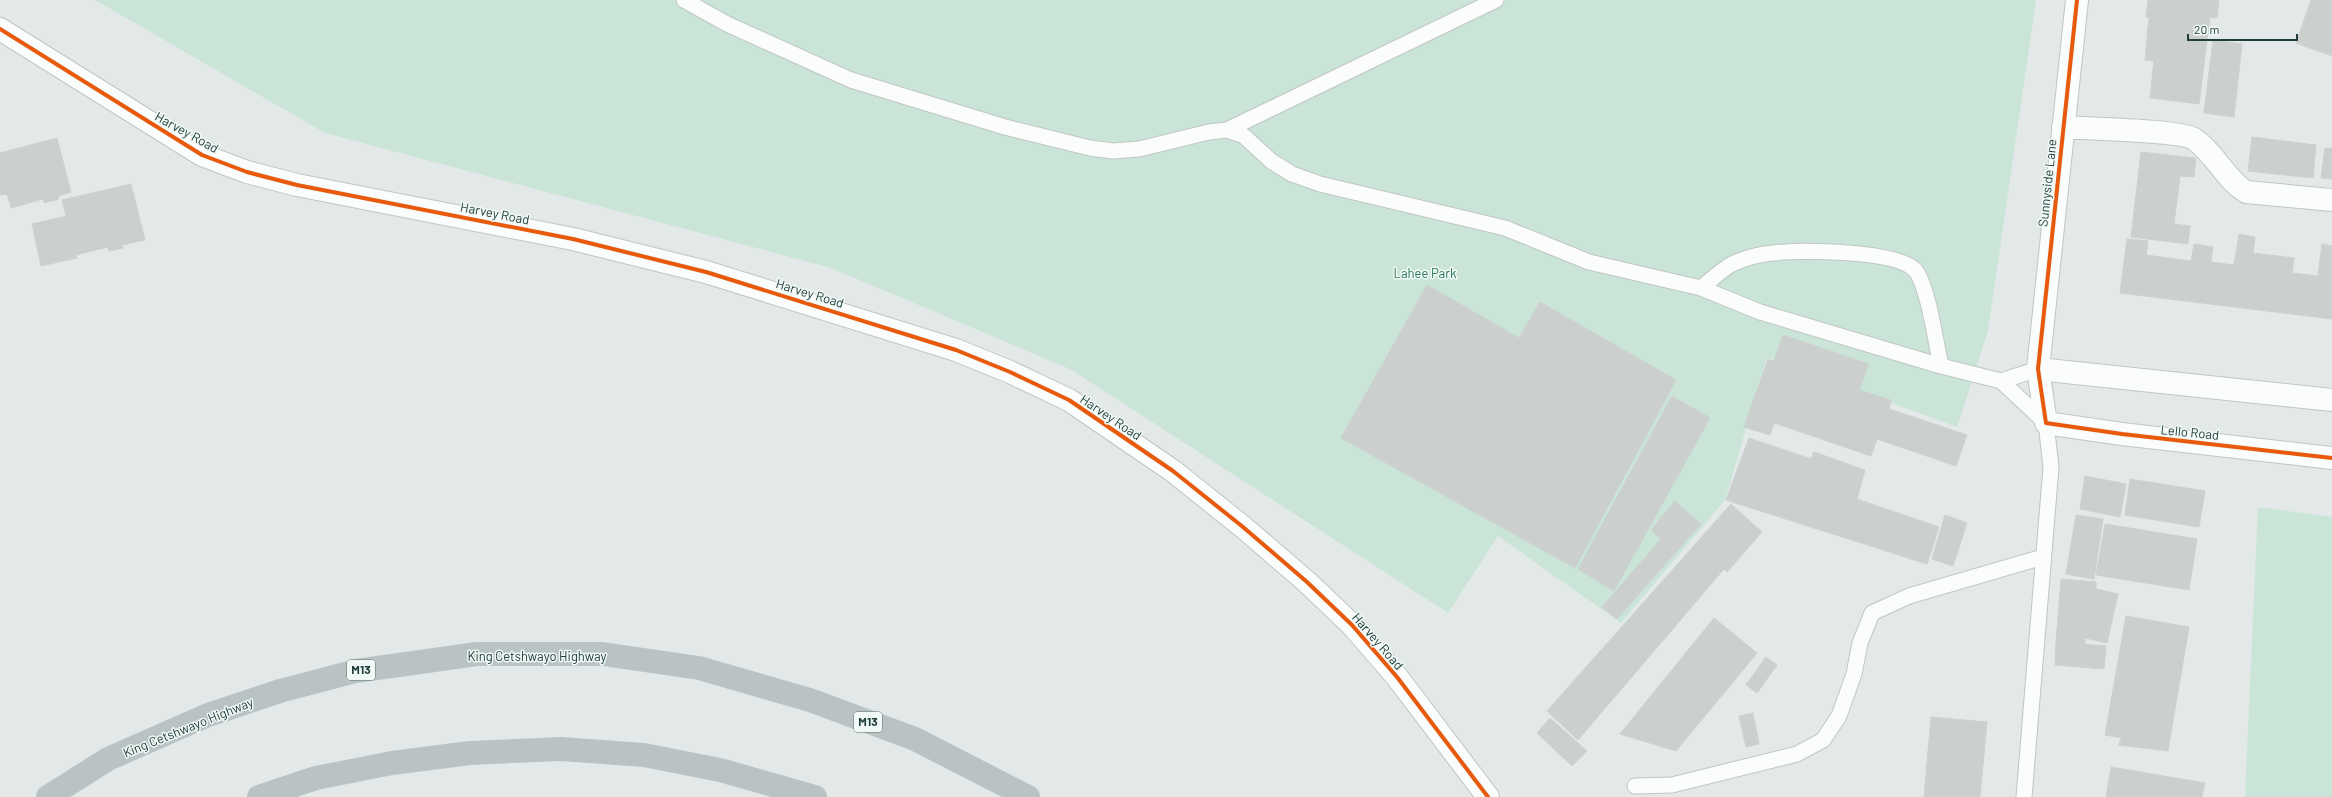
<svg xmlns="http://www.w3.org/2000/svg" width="2332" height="797" font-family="Barlow,sans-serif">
	<rect width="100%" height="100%" fill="#e3e9e8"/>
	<!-- green -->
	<path fill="#cbe4d8" d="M95 0H2036L1988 331 1957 427 1767 357 1725 500 1621 623 1498 536 1448 613 1070 369 831 268 325 133Z
		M2258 507 2332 517V797H2245Z"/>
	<!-- building -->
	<path fill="#cbd0cf" stroke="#cbd2d1" d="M2148 0H2219L2217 18 2210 17 2199 104 2150 98 2154 61 2145 60 2149 17H2146Z
		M2311 0H2332V56L2296 43Z
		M2213 40 2242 44 2234 117 2204 113Z
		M2252 137 2316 145 2313 178 2248 171Z
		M57 138 71 192 58 196 59 199 44 203 43 199 11 208 7 194 0 195V153Z
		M2325 148H2332V179L2321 178Z
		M2141 152 2196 158 2194 177 2180 176 2174 224 2190 226 2188 244 2131 237Z
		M131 184 145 240 122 245 123 248 109 251 108 247 76 255 77 258 41 266 32 224 66 216 62 200Z
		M2239 234 2255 237 2253 253 2294 258 2292 273 2318 276 2322 244 2332 246V319L2120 293 2127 239 2148 241 2146 255 2191 261 2194 244 2213 247 2211 262 2234 265Z
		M1427 285 1519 338 1540 302 1676 380 1575 568 1341 438Z
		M1783 335 1869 364 1859 390 1891 400 1889 409 1967 435 1956 466 1877 439 1871 456 1774 423 1770 435 1744 427 1768 359 1774 361Z
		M1672 396 1710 418 1614 591 1578 569Z
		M1749 438 1811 459 1814 452 1865 470 1857 499 1939 527 1927 564 1726 500Z
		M2085 476 2126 484 2120 517 2080 509Z
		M2130 479 2205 491 2199 527 2125 515Z
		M1675 501 1701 524 1617 619 1602 607 1661 539 1651 530Z
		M1731 504 1762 532 1727 572 1724 569 1578 740 1547 711Z
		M1945 515 1967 523 1953 566 1932 559Z
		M2076 515 2103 519 2094 579 2066 574Z
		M2105 524 2197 539 2189 590 2096 575Z
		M2061 579 2096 582V589L2118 594 2107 643 2085 638V644L2056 641Z
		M2126 616 2189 627 2168 751 2118 745 2122 738 2105 735Z
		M1714 618 1757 653 1676 751 1620 734Z
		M2056 642 2106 646 2104 669 2055 665Z
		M1766 657 1777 665 1757 693 1746 685Z
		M1753 713 1759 744 1746 747 1739 716Z
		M1931 717 1987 722 1980 797H1924Z
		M1550 718 1587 751 1572 766 1537 733Z
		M2111 767 2205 783 2202 797H2106Z"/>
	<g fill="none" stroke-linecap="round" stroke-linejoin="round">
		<!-- lane casing -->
		<g stroke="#c0c6c5" stroke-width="17">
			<path id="lane" d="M684 0 727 24 851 80 1005 127 1090 148 1113 151 1139 149 1209 132 1227 130 1244 136 1271 161 1292 174 1320 184 1505 228 1589 262 1701 288 1760 312 1941 366 2001 381 2046 423 2051 467 2024 797
				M1227 130 1496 0
				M1701 288C1710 281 1721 270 1732 264 1743 259 1760 254 1773 253 1801 250 1896 250 1915 270 1928 285 1936 344 1941 366
				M2001 381 2038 369
				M1635 786 1672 785 1797 754 1823 740 1839 716 1854 674 1860 643 1872 613 1909 596 2043 557"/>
		</g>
		<!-- street casing -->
		<g stroke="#c0c6c5" stroke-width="24">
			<path id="street" d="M2077 0 2038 369 2046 423 2122 434 2332 458
				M0 29 202 155 247 172 297 185 573 239 706 272 956 350 1010 372 1069 400 1173 471 1243 527 1307 582 1352 625 1397 677 1488 797
				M2063 127C2086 129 2180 130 2194 139 2215 153 2225 179 2246 192L2332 200
				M2038 369 2332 400"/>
		</g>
		<!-- highway casing -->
		<g stroke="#bbc5c5" stroke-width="24">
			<path id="highway" d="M48 797 108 759 208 715 280 691 356 671 477 654H603L699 668 810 700 915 739 1028 797
				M259 797 316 778 392 763 470 753 561 749 644 755 720 770 815 797"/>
		</g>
		<!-- lane -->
		<use href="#lane" stroke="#fbfcfc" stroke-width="15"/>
		<!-- street -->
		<use href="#street" stroke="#fbfcfc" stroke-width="22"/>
		<!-- highway -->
		<use href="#highway" stroke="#b9c3c3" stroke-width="22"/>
		<!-- cycleway casing -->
		<g stroke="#f1f9f6" stroke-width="6">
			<path id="cycleway" d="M2077 0 2038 369 2046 423 2122 434 2332 458
				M0 29 202 155 247 172 297 185 573 239 706 272 956 350 1010 372 1069 400 1173 471 1243 527 1307 582 1352 625 1397 677 1488 797"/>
		</g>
		<!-- cycleway -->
		<use href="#cycleway" stroke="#e8590c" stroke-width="4"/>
	</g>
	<g text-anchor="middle" stroke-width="3" stroke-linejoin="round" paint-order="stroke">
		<!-- shield labels -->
		<g fill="#f1f9f6" stroke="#5f7674" stroke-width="1">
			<rect x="347" y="660" width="28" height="20" rx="3"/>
			<rect x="854" y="712" width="28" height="20" rx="3"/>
		</g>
		<g font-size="12" font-weight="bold" fill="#203e3c">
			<text x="361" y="674">M13</text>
			<text x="868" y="726">M13</text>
		</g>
		<!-- street labels -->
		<g font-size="13" fill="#203e3c" stroke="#f1f9f6">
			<text transform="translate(187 132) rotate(29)" y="5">Harvey Road</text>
			<text transform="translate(2047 183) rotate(-84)" y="5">Sunnyside Lane</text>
			<text transform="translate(495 213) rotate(11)" y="5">Harvey Road</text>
			<text transform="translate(810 293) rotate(17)" y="5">Harvey Road</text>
			<text transform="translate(1111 417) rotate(34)" y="5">Harvey Road</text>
			<text transform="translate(2190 432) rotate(6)" y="5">Lello Road</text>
			<text transform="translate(1378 641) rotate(49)" y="5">Harvey Road</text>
			<text x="537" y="661">King Cetshwayo Highway</text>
			<text transform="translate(188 727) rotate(-22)" y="5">King Cetshwayo Highway</text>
		</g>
		<!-- park labels -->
		<g font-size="13" fill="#277757" stroke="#f1f9f6">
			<text x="1425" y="278">Lahee Park</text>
		</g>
	</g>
	<!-- scale -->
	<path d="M2188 34v6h109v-6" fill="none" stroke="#203e3c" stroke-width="2"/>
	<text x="2194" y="34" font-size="12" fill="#203e3c" stroke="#f1f9f6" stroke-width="3" paint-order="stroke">20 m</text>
</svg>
